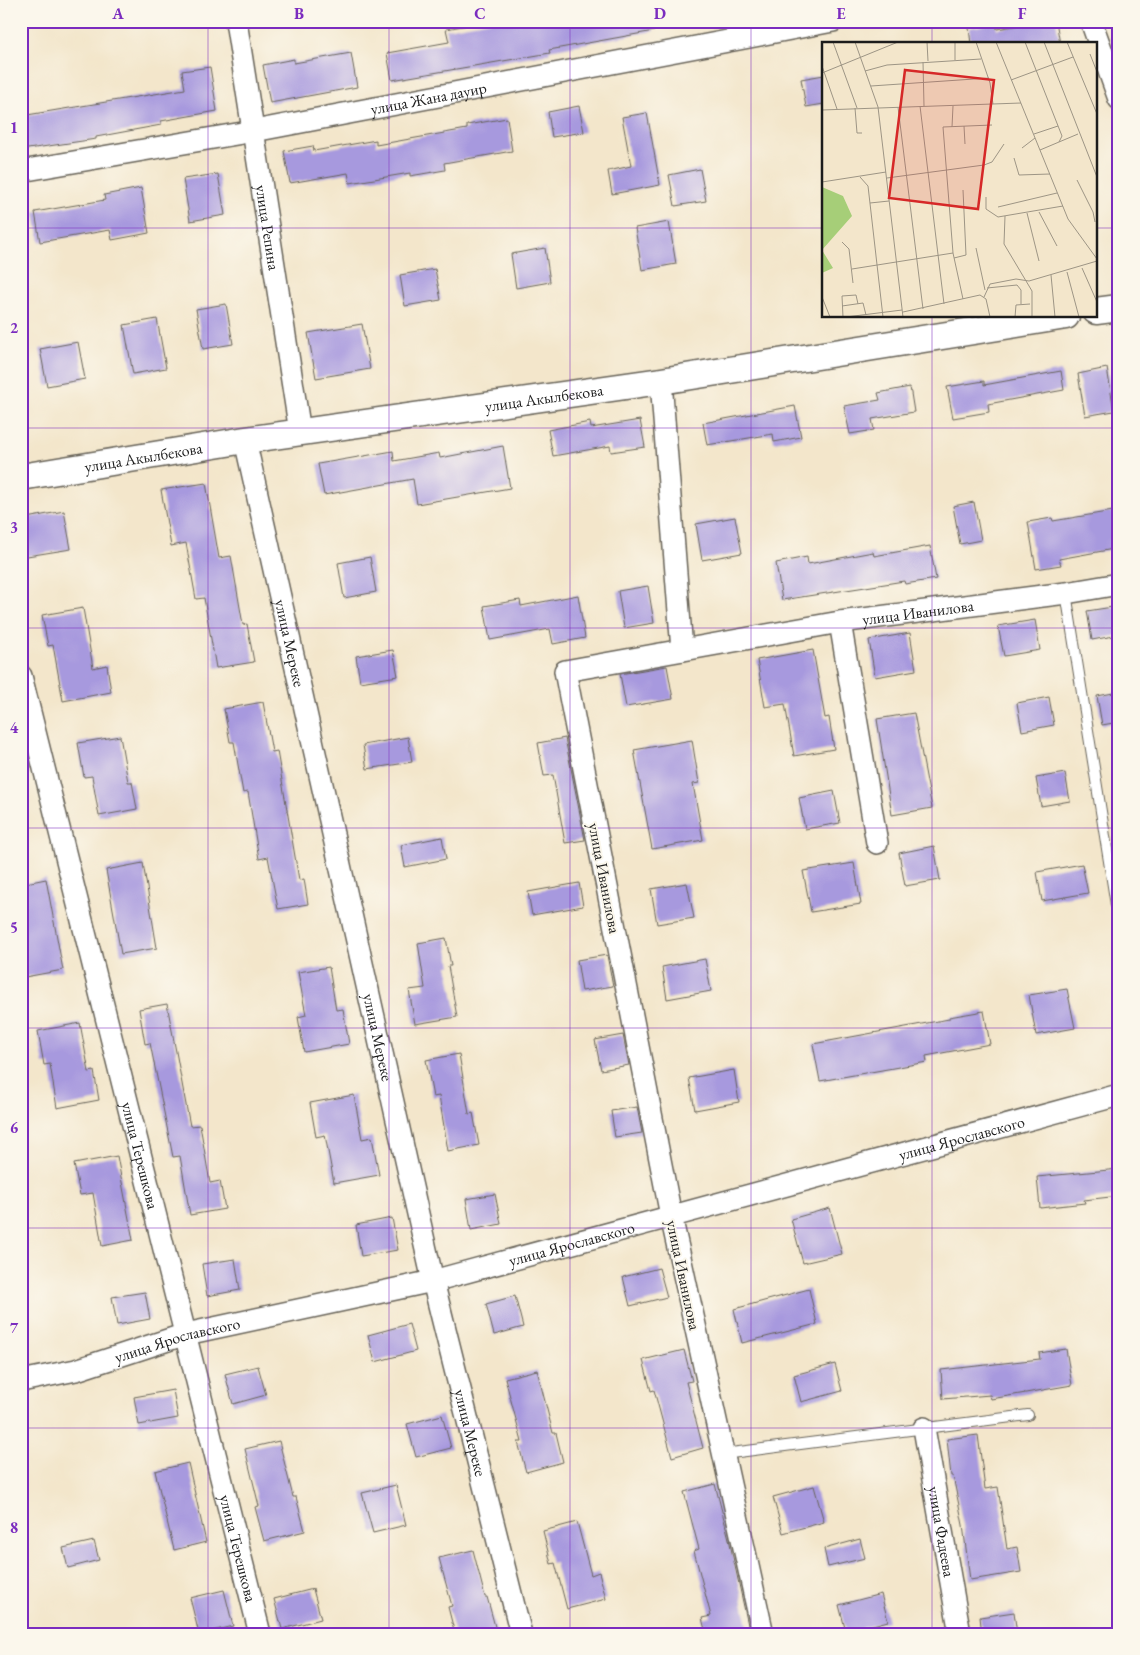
<svg xmlns="http://www.w3.org/2000/svg" width="1140" height="1655" font-family="'EB Garamond',serif">
	<rect width="100%" height="100%" fill="#fbf7ec"/>
	<filter id="ink" filterUnits="userSpaceOnUse"><feTurbulence type="fractalNoise" baseFrequency=".02" numOctaves="2"/><feDisplacementMap in="SourceGraphic" scale="10" xChannelSelector="R" yChannelSelector="G"/><feConvolveMatrix kernelMatrix="1 2 1 2 8 2 1 2 1" color-interpolation-filters="sRGB"/></filter>
	<filter id="wash" filterUnits="userSpaceOnUse"><feTurbulence type="fractalNoise" baseFrequency=".0096" numOctaves="4" result="noise"/><feDisplacementMap in="SourceGraphic" scale="20" xChannelSelector="R" yChannelSelector="G"/><feGaussianBlur stdDeviation="1.12" result="paint"/><feColorMatrix in="noise" values="0 0 0 0 0 0 0 0 0 0 0 0 0 0 0 0 0 1.4 0 .05"/><feComposite in="paint" operator="in"/></filter>
	<g filter="url(#wash)">
		<rect width="100%" height="100%" fill="#f3e6cb"/>
		<g id="blocks">
			<!-- building -->
			<path fill="#a799de" d="M491 21H653L654 31 549 50 550 53 392 80 387 53 449 42 446 29Z
				M1044 21H1056L1060 44H971L969 28 996 23 997 29Z
				M351 53 357 87 270 103 263 65 294 59V63Z
				M210 67 217 111 161 121V125L96 137V139L21 150V116L185 89 182 71Z
				M824 75V104L806 107 801 79Z
				M579 106 584 132 552 137 548 112Z
				M647 113 660 185 612 194 608 171 631 166 622 117Z
				M507 118 512 151 444 163 445 170 410 176V173L350 183 348 173 290 183 284 151 313 146 314 151 376 140V145L467 129V125Z
				M700 169 706 201 675 206 669 175Z
				M218 174 225 215 190 221 183 179Z
				M141 188 149 233 112 240 110 230 40 242 35 212 105 200 104 195Z
				M669 222 676 264 642 270 635 228Z
				M545 248 550 282 516 288 511 254Z
				M435 269 441 300 405 306 400 275Z
				M226 304 233 344 203 349 196 309Z
				M157 319 166 368 133 374 124 325Z
				M362 324 370 369 316 378 308 333Z
				M78 342 85 379 47 386 40 349Z
				M1107 368 1114 411 1085 416 1078 374Z
				M1061 371 1064 390 988 404 989 412 953 418 947 387 984 381V385Z
				M910 387 914 412 872 419 874 430 850 434 844 406 880 400 878 393Z
				M795 406 801 437 774 442 773 434 707 445 703 423Z
				M640 420 645 447 611 452 610 446 553 456 548 430 590 422 591 428Z
				M503 446 510 488 417 504 413 479 324 495 318 464 393 451 394 461 439 453 440 458Z
				M206 483 219 558 231 556 243 625 247 624 254 662 216 668 204 598 196 599 186 543 171 546 161 490Z
				M974 502 981 540 960 544 953 506Z
				M1119 510V548L1059 559 1061 565 1036 569 1028 522 1052 518 1053 521Z
				M64 511 71 549 21 557V519Z
				M735 517 742 553 702 560 696 524Z
				M930 546 936 579 905 584 904 581 782 600 776 563 807 557 808 564 873 552 874 556Z
				M370 557 376 592 344 598 338 563Z
				M648 586 654 623 624 628 618 591Z
				M578 595 585 638 553 644 550 629 490 640 484 606 520 600 521 606Z
				M1119 606V635L1092 640 1087 611Z
				M83 608 93 668 107 665 111 692 63 701 53 645 48 646 42 615Z
				M1035 620 1040 650 1004 656 998 626Z
				M910 633 916 670 875 677 869 640Z
				M393 650 398 676 360 682 356 656Z
				M813 650 825 718 829 717 834 749 794 756 785 704 765 707 757 660Z
				M667 666 673 699 626 707 620 674Z
				M1119 692V722L1102 725 1097 696Z
				M1049 697 1054 725 1022 731 1017 703Z
				M263 702 272 752 277 751 299 880 304 879 308 904 278 909 268 857 259 859 248 792 243 793 234 742H230L224 709Z
				M914 713 932 808 892 815 877 719Z
				M120 736 128 782H132L137 809 99 816 92 776 84 777 78 743Z
				M408 737 412 762 367 769 363 745Z
				M565 738 585 840 565 843 553 775 544 776 538 743Z
				M692 740 699 783 693 784 703 840 652 849 634 750Z
				M1065 773 1070 801 1041 806 1036 778Z
				M834 791 840 823 805 829 799 798Z
				M442 837 446 859 405 867 401 845Z
				M934 846 940 880 905 886 899 853Z
				M143 863 157 948 121 954 106 870Z
				M854 863 861 904 811 912 803 871Z
				M1082 864 1088 893 1042 901 1037 872Z
				M46 879 63 970 25 977 21 954V884Z
				M579 883 583 906 532 915 528 892Z
				M687 883 694 918 657 924 651 889Z
				M446 938 451 966H448L457 1017 415 1024 409 990 425 988 418 943Z
				M607 955 613 986 582 991 577 960Z
				M705 959 711 991 667 999 662 967Z
				M329 967 336 1010 343 1009 349 1044 304 1052 298 1017 306 1015 298 972Z
				M1067 989 1075 1028 1036 1035 1029 995Z
				M167 1004 190 1126 200 1125 210 1183 220 1181 225 1209 190 1215 180 1156 173 1157 150 1043 145 1044 139 1009Z
				M984 1011 990 1044 926 1056 927 1062 820 1081 813 1044 949 1019V1017Z
				M80 1023 89 1072 94 1071 99 1100 57 1108 50 1064 44 1065 38 1031Z
				M623 1035 629 1065 601 1070 595 1040Z
				M459 1054 469 1114 473 1113 479 1145 448 1151 439 1096 433 1097 426 1060Z
				M734 1070 739 1102 695 1110 689 1078Z
				M354 1095 362 1139 372 1137 379 1175 334 1183 325 1135 316 1137 310 1103Z
				M637 1107 642 1133 615 1137 611 1111Z
				M117 1156 133 1240 102 1246 93 1193 80 1195 74 1164Z
				M1119 1169V1196L1084 1200 1085 1203 1040 1208 1037 1177Z
				M495 1194 501 1224 471 1230 466 1199Z
				M830 1208 842 1254 803 1263 791 1219Z
				M392 1218 398 1250 361 1256 356 1225Z
				M235 1259 240 1290 207 1296 202 1264Z
				M659 1268 667 1297 630 1306 623 1277Z
				M809 1289 817 1324 742 1343 734 1309Z
				M145 1292 150 1319 117 1325 112 1297Z
				M515 1296 523 1327 494 1335 486 1304Z
				M409 1324 416 1351 375 1362 368 1335Z
				M1066 1349 1072 1385 991 1399 990 1395 943 1399 941 1370 1040 1359 1039 1353Z
				M684 1350 692 1381 686 1382 703 1448 672 1457 654 1390 651 1391 643 1360Z
				M835 1364 842 1391 801 1402 794 1375Z
				M258 1366 266 1395 233 1404 225 1374Z
				M537 1370 553 1433H556L563 1462 526 1472 518 1442H522L505 1378Z
				M173 1390 178 1418 139 1425 134 1397Z
				M442 1415 451 1448 416 1457 407 1424Z
				M978 1435 985 1489 998 1487 1007 1549 1017 1547 1021 1572 970 1580 963 1525 953 1476H951L947 1439Z
				M279 1441 293 1497H296L305 1531 264 1541 255 1507 259 1506 245 1449Z
				M188 1463 206 1542 174 1550 155 1471Z
				M715 1484 729 1539 750 1634H706L702 1618 711 1616 694 1551 699 1549 684 1492Z
				M396 1485 406 1525 373 1533 362 1493Z
				M814 1486 824 1522 783 1533 773 1497Z
				M577 1522 591 1575 599 1572 606 1599 567 1609 555 1563 551 1564 543 1531Z
				M860 1539 865 1558 828 1567 824 1549Z
				M94 1541 99 1560 68 1568 63 1548Z
				M473 1550 485 1597H487L497 1634H455L448 1607 452 1606 439 1558Z
				M313 1589 321 1619 282 1629 274 1599Z
				M224 1590 233 1626 199 1634 190 1598Z
				M881 1594 888 1621 846 1632 839 1605Z
				M1014 1612 1017 1634H982L980 1617Z"/>
		</g>
	</g>
	<g filter="url(#ink)">
		<use href="#blocks" fill-opacity="0" stroke="#676359" stroke-width="1"/>
		<g fill="none" stroke-linecap="round" stroke-linejoin="round">
			<!-- service casing -->
			<g stroke="#676359" stroke-width="12">
				<path id="service" d="M1066 593 1116 905
					M723 1454 1028 1415"/>
			</g>
			<!-- minor casing -->
			<g stroke="#676359" stroke-width="24">
				<g id="minor">
					<path id="s1" d="M236 21 300 432"/>
					<path d="M1091 21 1119 99"/>
					<path id="s2" d="M21 171 254 131 833 21"/>
					<path d="M661 381 682 650"/>
					<path id="s3" d="M245 440 433 1281 521 1634"/>
					<path d="M840 622 877 843"/>
					<path id="s4" d="M21 676 260 1634"/>
					<path id="s5" d="M21 1381 76 1370 186 1334 433 1281 1119 1095"/>
					<path id="s6" d="M924 1428 960 1634"/>
					<path id="s7" d="M763 1634 671 1216 565 671 840 622 1066 593 1119 584"/>
				</g>
			</g>
			<!-- tertiary casing -->
			<g stroke="#676359" stroke-width="29">
				<g id="tertiary">
					<path d="M1096 311 1119 308"/>
					<path id="s8" d="M21 477 245 440 661 381 1066 316"/>
				</g>
			</g>
			<!-- service -->
			<use href="#service" stroke="#fff" stroke-width="10"/>
			<!-- minor -->
			<use href="#minor" stroke="#fff" stroke-width="21"/>
			<!-- tertiary -->
			<use href="#tertiary" stroke="#fff" stroke-width="26"/>
		</g>
	</g>
	<!-- grid -->
	<path fill="none" stroke="#7b2cbf" stroke-width="1" stroke-opacity="0.55" d="M208 21V1634M389 21V1634M570 21V1634M751 21V1634M932 21V44M21 228H824M1096 228H1119M932 316V1634M21 428H1119M21 628H1119M21 828H1119M21 1028H1119M21 1228H1119M21 1428H1119"/>
	<g text-anchor="middle" stroke-width="4" stroke-linejoin="round" paint-order="stroke">
		<!-- street labels -->
		<g font-size="16" fill="#1c1c1c" stroke="#fbf7ec">
			<text dy="6" stroke="none"><textPath href="#s2" startOffset="414">улица Жана дауир</textPath></text>
			<text dy="6" stroke="none"><textPath href="#s1" startOffset="209">улица Репина</textPath></text>
			<text dy="6" stroke="none"><textPath href="#s8" startOffset="529">улица Акылбекова</textPath></text>
			<text dy="6" stroke="none"><textPath href="#s8" startOffset="124">улица Акылбекова</textPath></text>
			<text dy="6" stroke="none"><textPath href="#s7" startOffset="1341">улица Иванилова</textPath></text>
			<text dy="6" stroke="none"><textPath href="#s3" startOffset="208">улица Мереке</textPath></text>
			<text transform="translate(605 878) rotate(79)" y="6">улица Иванилова</text>
			<text dy="6" stroke="none"><textPath href="#s3" startOffset="612">улица Мереке</textPath></text>
			<text dy="6" stroke="none"><textPath href="#s5" startOffset="972">улица Ярославского</textPath></text>
			<text dy="6" stroke="none"><textPath href="#s4" startOffset="494">улица Терешкова</textPath></text>
			<text dy="6" stroke="none"><textPath href="#s5" startOffset="568">улица Ярославского</textPath></text>
			<text transform="translate(684 1275) rotate(78)" y="6">улица Иванилова</text>
			<text dy="6" stroke="none"><textPath href="#s5" startOffset="162">улица Ярославского</textPath></text>
			<text dy="6" stroke="none"><textPath href="#s3" startOffset="1018">улица Мереке</textPath></text>
			<text dy="6" stroke="none"><textPath href="#s6" startOffset="105">улица Фадеева</textPath></text>
			<text dy="6" stroke="none"><textPath href="#s4" startOffset="899">улица Терешкова</textPath></text>
		</g>
	</g>
	<!-- overview -->
	<g transform="translate(822 42)">
		<rect width="275" height="275" fill="#f3e6cb"/>
		<path d="M0 145 21 154 30 174 0 208 11 226 0 231Z" fill="#a6ce78"/>
		<path fill="none" stroke="#9d9585" stroke-width="1" d="M11 0 35 66M33 0 56 65 81 275M105 0 106 19M154 0 168 41 171 62M174 0 246 177 275 217M203 0 240 94 237 100M222 0 275 135M245 0 275 72M268 12 275 30M133 18V0M101 20 102 64M0 24 15 67M43 29 65 23 159 17M0 31 76 0M189 38 251 15M49 44 167 36M98 64 122 262M76 65 101 267M33 66 35 91H40M0 68 199 61M142 84 143 102M130 85 131 64M212 92 236 84M200 106 213 96M218 108 256 92M192 116 197 133 228 132M38 135 46 144 61 275M65 136 162 123 170 120 182 102M255 138 271 170 273 180M0 140 64 130M164 155V167L176 175 241 164M48 161 67 159M176 165 235 151M217 170 235 204M205 171 217 219M183 174 182 202 210 249V275M20 200 27 207 31 241M154 206 163 248M132 216 144 213 141 148M260 226 275 260M30 227 131 211M245 230 257 275M229 233 233 275M165 246 195 243 199 248V262M0 255 8 275M162 255 168 242 194 237 207 239 275 219M141 257 131 211 121 85 170 83M20 264 41 261 44 273M81 270 158 253 164 257 168 275M21 275 20 254 34 253 36 262M24 275 80 268M193 275 194 263 208 262"/>
		<path fill="#d62828" fill-opacity="0.15" stroke="#d62828" stroke-width="2.5" d="M83 28 172 38 156 167 67 156Z"/>
		<rect width="275" height="275" fill="none" stroke="#1c1c1c" stroke-width="2.5"/>
	</g>
	<!-- margin -->
	<rect width="1140" height="1655" fill="none" stroke="#fbf7ec" stroke-width="55"/>
	<rect x="28" y="28" width="1084" height="1600" fill="none" stroke="#7b2cbf" stroke-width="2"/>
	<g font-size="16" text-anchor="middle" font-weight="bold" fill="#7b2cbf">
		<text x="118" y="19">A</text>
		<text x="299" y="19">B</text>
		<text x="480" y="19">C</text>
		<text x="660" y="19">D</text>
		<text x="841" y="19">E</text>
		<text x="1022" y="19">F</text>
		<text x="14" y="133">1</text>
		<text x="14" y="333">2</text>
		<text x="14" y="533">3</text>
		<text x="14" y="733">4</text>
		<text x="14" y="933">5</text>
		<text x="14" y="1133">6</text>
		<text x="14" y="1333">7</text>
		<text x="14" y="1533">8</text>
	</g>
</svg>
